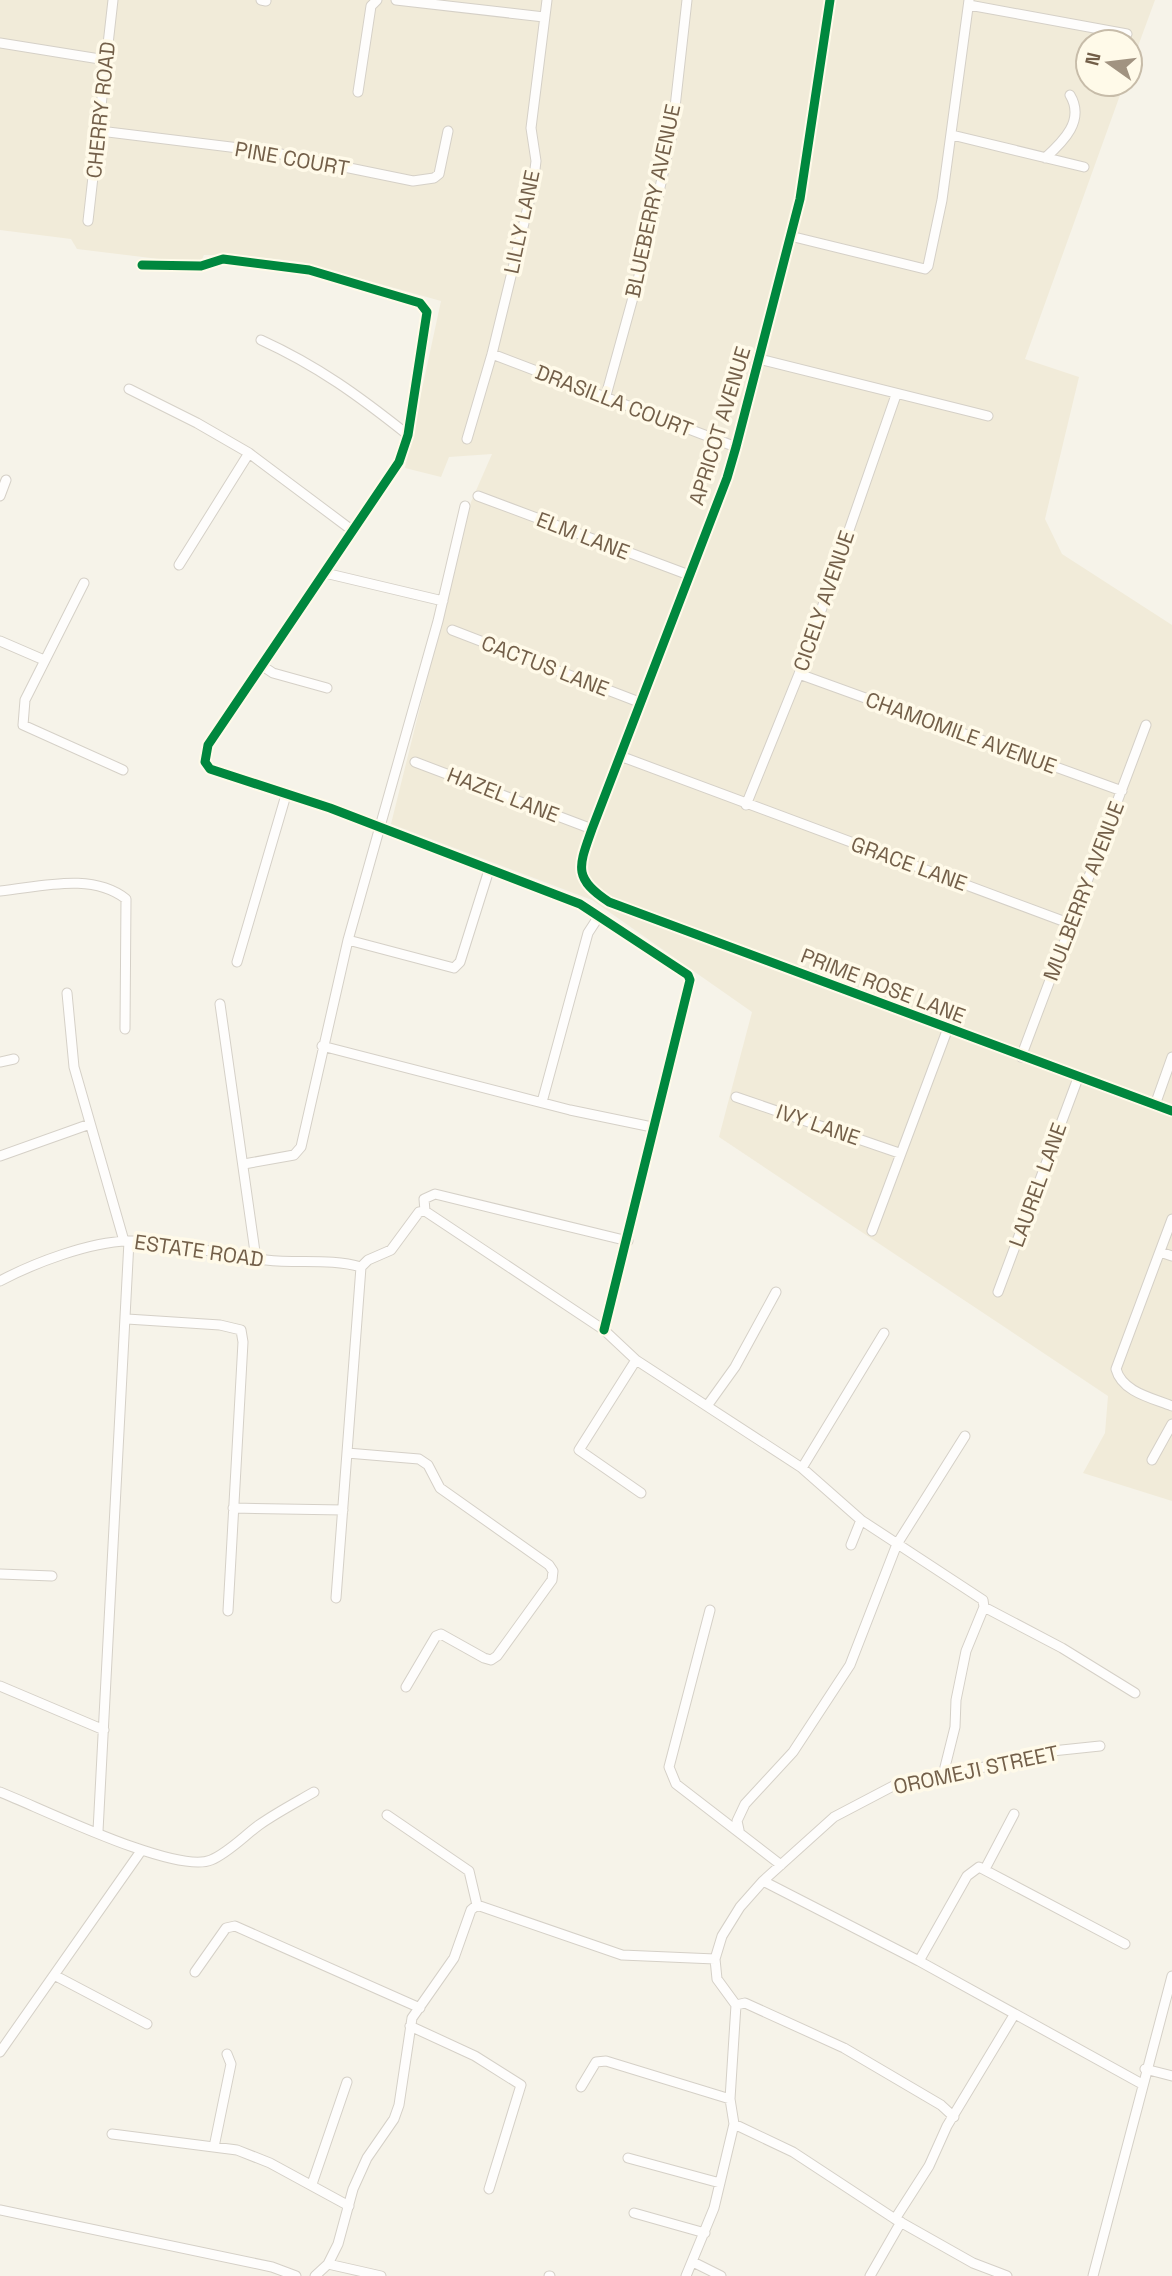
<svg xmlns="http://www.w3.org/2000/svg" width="1172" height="2276" font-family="'Space Grotesk',sans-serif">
	<rect width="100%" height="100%" fill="#f6f3e9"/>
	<!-- residential -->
	<path fill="#f1ebd9" d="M0 0H1155L1130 68V42H1088V84H1124L1025 359 1079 377 1045 519 1062 554 1172 625V1501L1083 1473 1105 1433 1108 1396 719 1137 752 1012 592 900 391 824 471 502 492 454 449 457 441 477 405 468 441 301 301 262 241 255H204L200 264 77 249 71 239 0 230Z"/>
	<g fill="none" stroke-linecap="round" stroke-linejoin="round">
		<!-- minor casing -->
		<g stroke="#d5d0c7" stroke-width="11">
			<path id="minor" d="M261 0 266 1
				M396 0 544 17
				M830 0 800 199 736 447 727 478 592 829C579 866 572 878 609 902L1172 1111
				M969 5 1127 34
				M0 43 106 60
				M358 92 371 6 377 0
				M100 131 271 152 413 181 434 178 439 174 448 131
				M952 135 1084 167
				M1045 158C1064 141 1085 120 1070 95
				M88 221 113 0
				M790 236 925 269 928 266 942 200 969 0
				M142 265 201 266 223 259 309 270 420 303 427 312 408 435 399 462 208 745 205 762 210 769 330 808 580 904 688 975 690 980 604 1330
				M261 340C318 366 359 396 408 435
				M492 354 736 447
				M759 359 988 416
				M129 389 197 423 249 453 353 531
				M605 399 645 254 672 134 687 0
				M467 439 492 354 533 186 536 161 531 128 547 0
				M0 496 6 480
				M478 496 689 575
				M179 565 249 453
				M325 573 443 601
				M84 583 25 700 23 725 123 770
				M452 630 639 702
				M0 641 44 660
				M261 665 273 673 327 688
				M799 674 1122 791
				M620 756 1071 924
				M415 762 592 829
				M746 805 799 674 896 395
				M0 891C41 887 91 872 126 899L125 1029
				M348 940 454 968 460 962 489 870
				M237 962 286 795
				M67 993 74 1067 124 1241
				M220 1004 256 1259
				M322 1046 570 1110 652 1127
				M1021 1057 1146 725
				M0 1062 14 1059
				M736 1097 899 1153
				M542 1102 588 933 599 916
				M1155 1105 1172 1057
				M0 1156 90 1124
				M244 1164 294 1155 301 1147 348 940 438 621 465 506
				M425 1211 424 1199 435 1194 628 1241
				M1172 1219 1116 1369C1122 1392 1152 1398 1172 1406
				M872 1231 948 1028
				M1160 1252 1172 1256
				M0 1281C34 1263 89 1242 128 1241 174 1240 220 1256 266 1260 298 1264 330 1258 361 1267
				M998 1292 1078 1078
				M127 1319 220 1325 241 1330 243 1342 228 1611
				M636 1360 579 1450 641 1493
				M707 1406 735 1367 776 1292
				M347 1453 419 1459 428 1465 440 1488 549 1565 553 1571 552 1580 497 1656 491 1660 484 1658 441 1634 436 1636 406 1687
				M1152 1460 1172 1424
				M802 1468 884 1333
				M233 1508 343 1510
				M851 1545 861 1520
				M0 1574 52 1576
				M336 1598 361 1267 368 1260 391 1250 419 1212 425 1211 604 1330 636 1360 802 1468 861 1520 983 1600 984 1607 966 1651 956 1700 955 1727 942 1779
				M984 1607 1062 1648 1135 1693
				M710 1610 669 1767 676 1784 781 1865
				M0 1686 104 1730
				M0 1792C41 1808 176 1875 211 1860 228 1853 244 1836 259 1825 276 1813 295 1803 314 1792
				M387 1815 469 1871 477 1905
				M739 1830 737 1821 745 1804 793 1752 850 1665 897 1544 965 1436
				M98 1831 129 1241
				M985 1869 1014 1814
				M763 1881 919 1961 1142 2084
				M919 1961 967 1876 979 1867 1125 1944
				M195 1972 226 1928 235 1926 420 2008
				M54 1975 147 2024
				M736 2005 745 2003 844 2048 941 2105 954 2117
				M410 2026 475 2056 521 2085 489 2189
				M0 2052 141 1851
				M1145 2069 1172 2076
				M581 2087 596 2062 606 2061 730 2099
				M734 2124 793 2152 895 2219 973 2263 1007 2276
				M112 2134 237 2150 270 2163 349 2206
				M214 2147 231 2064 227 2054
				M628 2158 720 2183
				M312 2184 347 2082
				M0 2210 272 2267 296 2276
				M634 2213 705 2233
				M895 2219 929 2166 947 2126 1014 2015
				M693 2262 721 2276
				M328 2264 381 2276
				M315 2276 328 2264 338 2244 353 2189 367 2158 394 2119 399 2105 412 2018 454 1958 471 1910 477 1905 622 1955 715 1959
				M549 2276H550
				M686 2276 714 2208 734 2124 730 2099 736 2005 717 1979 715 1959 722 1936 740 1907 763 1881 834 1817 895 1785 942 1779 1033 1753 1100 1746
				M870 2276 901 2222
				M1093 2276 1172 1976"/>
		</g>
		<!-- minor -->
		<use href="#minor" stroke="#fefdfc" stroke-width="9"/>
		<!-- cycleway casing -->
		<g stroke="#fffae9" stroke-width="13">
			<path id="cycleway" d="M830 0 800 199 736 447 727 478 592 829C579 866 572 878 609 902L1172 1111
				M142 265 201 266 223 259 309 270 420 303 427 312 408 435 399 462 208 745 205 762 210 769 330 808 580 904 688 975 690 980 604 1330"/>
		</g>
		<!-- cycleway -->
		<use href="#cycleway" stroke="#00873e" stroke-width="9"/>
	</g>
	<g text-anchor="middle" stroke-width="7" stroke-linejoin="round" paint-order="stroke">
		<!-- street labels -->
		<g font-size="21" fill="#735f49" stroke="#fffae9">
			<text transform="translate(101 110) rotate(-84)" y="7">CHERRY ROAD</text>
			<text transform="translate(292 159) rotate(10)" y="7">PINE COURT</text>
			<text transform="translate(653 201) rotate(-78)" y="7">BLUEBERRY AVENUE</text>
			<text transform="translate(522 222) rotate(-78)" y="7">LILLY LANE</text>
			<text transform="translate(614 401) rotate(21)" y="7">DRASILLA COURT</text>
			<text transform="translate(720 426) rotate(-73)" y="7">APRICOT AVENUE</text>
			<text transform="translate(583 536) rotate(21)" y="7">ELM LANE</text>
			<text transform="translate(824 601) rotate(-71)" y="7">CICELY AVENUE</text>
			<text transform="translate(545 666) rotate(21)" y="7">CACTUS LANE</text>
			<text transform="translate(961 733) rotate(20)" y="7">CHAMOMILE AVENUE</text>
			<text transform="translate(503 795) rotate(21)" y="7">HAZEL LANE</text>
			<text transform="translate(909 864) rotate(20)" y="7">GRACE LANE</text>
			<text transform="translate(1084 891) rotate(-69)" y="7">MULBERRY AVENUE</text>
			<text transform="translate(883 986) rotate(21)" y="7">PRIME ROSE LANE</text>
			<text transform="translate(818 1125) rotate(19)" y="7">IVY LANE</text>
			<text transform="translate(1038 1185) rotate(-70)" y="7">LAUREL LANE</text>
			<text transform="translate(199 1251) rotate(8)" y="7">ESTATE ROAD</text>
			<text transform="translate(976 1770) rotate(-12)" y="7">OROMEJI STREET</text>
		</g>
	</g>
	<!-- north arrow -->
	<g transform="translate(1109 63) rotate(284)"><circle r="33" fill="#fffae9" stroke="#c7bca9" stroke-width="2"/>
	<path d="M0-5L12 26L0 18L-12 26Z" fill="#a19381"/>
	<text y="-10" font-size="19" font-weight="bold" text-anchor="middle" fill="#735f49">N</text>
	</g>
</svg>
